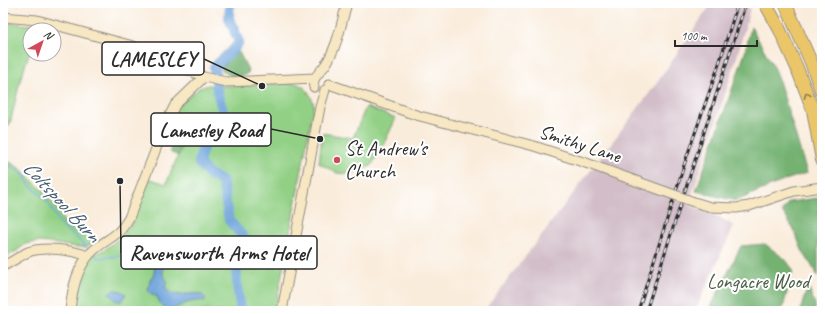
<svg xmlns="http://www.w3.org/2000/svg" width="825" height="314" font-family="Caveat,sans-serif">
	<rect width="100%" height="100%" fill="#fff"/>
	<filter id="ink" filterUnits="userSpaceOnUse"><feTurbulence type="fractalNoise" baseFrequency=".025" numOctaves="2"/><feDisplacementMap in="SourceGraphic" scale="8" xChannelSelector="R" yChannelSelector="G"/><feConvolveMatrix kernelMatrix="1 2 1 2 8 2 1 2 1" color-interpolation-filters="sRGB"/></filter>
	<filter id="wash" filterUnits="userSpaceOnUse"><feTurbulence type="fractalNoise" baseFrequency=".012" numOctaves="4" result="noise"/><feDisplacementMap in="SourceGraphic" scale="16" xChannelSelector="R" yChannelSelector="G"/><feGaussianBlur stdDeviation="0.9" result="paint"/><feColorMatrix in="noise" values="0 0 0 0 0 0 0 0 0 0 0 0 0 0 0 0 0 1.4 0 .05"/><feComposite in="paint" operator="in"/></filter>
	<g filter="url(#wash)">
		<rect width="100%" height="100%" fill="#f9ecdb"/>
		<!-- industrial -->
		<path fill="#d2bdc8" d="M712 3H746L750 9 736 60 696 183 688 204 719 217 734 226 695 311H484L654 87Z"/>
		<!-- green -->
		<path fill="#92d085" stroke="#5e7e58" d="M3 22 40 26 38 30H30V51L20 81 10 124 3 132Z
			M295 83C307 87 310 93 314 105L275 311H70L88 256C105 253 124 236 132 221L148 178 166 184 187 134 168 125 177 106 199 88 208 85 223 86Z
			M366 107 396 118 382 148 371 166 348 174 337 173 319 163 322 133 353 138Z
			M3 158 21 169 43 191 55 206 66 225 95 242 85 247H76L50 243 38 242 26 244 15 252 3 260Z"/>
		<!-- forest -->
		<path fill="#75b272" stroke="#506e4e" d="M751 27 776 71 807 173 785 180 736 201 696 191 745 53Z
			M239 52 249 72 240 78 227 74 221 69 230 57Z
			M168 125 187 133 178 156 170 152 172 145H160Z
			M818 198V276L802 250 794 230 782 211 789 202Z
			M765 244 786 260 793 270 782 311H709L741 246Z
			M808 287 815 304V311H800Z"/>
		<!-- water -->
		<path fill="#6ca2d9" stroke="#4c6682" d="M155 261H159L163 264V274L168 283 165 287C174 302 188 290 201 295 203 295 204 297 206 299L205 301C192 299 181 305 170 311 163 308 159 303 157 296L153 295 148 291 150 280 154 274Z
			M112 290 121 291 126 294 122 301H117L109 293Z"/>
		<g fill="none" stroke-linecap="round" stroke-linejoin="round">
			<!-- stream -->
			<path stroke="#6ca2d9" stroke-width="1.5" d="M3 161 25 176 29 184 47 201 62 227 76 237 89 250
				M95 255 98 258 167 252 229 244 237 241 243 236"/>
			<!-- river -->
			<path stroke="#6ca2d9" stroke-width="10" d="M230 3 229 18 239 42 234 49 214 67 218 95 224 114C214 131 202 141 199 163L209 174 222 181 229 220 248 243 250 248C245 253 241 257 238 263 234 274 239 300 241 311"/>
		</g>
	</g>
	<g filter="url(#ink)">
		<g fill="none" stroke-linecap="round" stroke-linejoin="round">
			<!-- secondary casing -->
			<g stroke="#928c83" stroke-width="11">
				<path id="secondary" d="M3 17 37 20 133 46 204 77 226 82 315 78
					M329 84 416 115 534 146 586 163
					M314 87C311 78 321 72 326 64 338 45 341 24 347 3
					M694 202 711 207 736 208 749 206 794 191 822 187
					M3 266C12 262 20 256 28 252 44 246 73 250 88 256
					M70 311C72 289 77 264 95 249 111 236 118 237 129 218L166 123 175 105 204 77
					M282 311 320 107 325 90"/>
			</g>
			<!-- highway casing -->
			<g stroke="#928c83" stroke-width="14">
				<path id="highway" d="M765 3 779 28 797 68 813 110 822 160
					M785 3 811 62 822 93"/>
			</g>
			<!-- secondary -->
			<use href="#secondary" stroke="#f7e8c3" stroke-width="9"/>
			<!-- highway -->
			<use href="#highway" stroke="#ebc669" stroke-width="12"/>
			<!-- rail casing -->
			<g stroke="#2b2b2b" stroke-width="3">
				<path id="rail" d="M638 311 686 159 718 67 738 3
					M646 311 746 3"/>
			</g>
			<!-- rail -->
			<use href="#rail" stroke="#fff" stroke-width="1.5" stroke-dasharray="4.5" stroke-linecap="butt"/>
			<!-- secondary-bridge casing -->
			<g stroke="#928c83" stroke-width="11" stroke-linecap="butt">
				<path id="secondary-bridge" d="M586 163 694 202"/>
			</g>
			<!-- secondary-bridge -->
			<use href="#secondary-bridge" stroke="#f7e8c3" stroke-width="9"/>
		</g>
		<!-- one-way arrows -->
		<defs><path id="oneway-chevron" d="M-2-3.5L2.5 0L-2 3.5" fill="none" stroke-width="1.6" stroke-linecap="round" stroke-linejoin="round"/></defs>
		<use stroke="#8b784a" href="#oneway-chevron" transform="translate(807 95) rotate(-111)"/>
	</g>
	<!-- markers -->
	<circle fill="#d1495b" stroke="#fff" stroke-width="1.5" cx="337" cy="160" r="4"/>
	<g text-anchor="middle" stroke-width="4" stroke-linejoin="round" paint-order="stroke">
		<!-- street labels -->
		<g font-size="20" fill="#2b2b2b" stroke="#fff">
			<text transform="translate(580 143) rotate(18)" y="7">Smithy Lane</text>
		</g>
		<!-- poi labels -->
		<g font-size="20" fill="#2b2b2b" stroke="#fff" text-anchor="start">
			<text x="345" y="155">St Andrew's<tspan x="345" dy="23">Church</tspan></text>
		</g>
		<!-- park labels -->
		<g font-size="20" fill="#4a5d46" stroke="#fff">
			<text x="758" y="288">Longacre Wood</text>
		</g>
		<!-- water labels -->
		<g font-size="21" font-style="italic" fill="#455b71" stroke="#fff">
			<text transform="translate(62 201) rotate(47)" y="7">Coltspool Burn</text>
		</g>
	</g>
	<!-- callouts -->
	<path fill="none" stroke="#2b2b2b" stroke-width="1.5" d="M262 86L204 59M320 139L271 129M120 181L121 253"/>
	<g fill="#2b2b2b" stroke="#fff" stroke-width="1.5">
		<circle cx="262" cy="86" r="4"/>
		<circle cx="320" cy="139" r="4"/>
		<circle cx="120" cy="181" r="4"/>
	</g>
	<g fill="#fff" stroke="#2b2b2b" stroke-width="1.5">
		<rect x="102" y="42" width="102" height="33" rx="4"/>
		<rect x="151" y="113" width="120" height="33" rx="4"/>
		<rect x="121" y="236" width="196" height="33" rx="4"/>
	</g>
	<g font-size="21" text-anchor="middle" font-weight="bold" fill="#2b2b2b">
		<text x="153" y="66">LAMESLEY</text>
		<text x="211" y="137">Lamesley Road</text>
		<text x="219" y="260">Ravensworth Arms Hotel</text>
	</g>
	<!-- margin -->
	<rect width="825" height="314" fill="none" stroke="#fff" stroke-width="16"/>
	<!-- north arrow -->
	<g transform="translate(42 42) rotate(40)"><circle r="19" fill="#ffffff" stroke="#aaaaaa"/>
	<path d="M0-3L7 15L0 10L-7 15Z" fill="#d1495b"/>
	<text y="-6" font-size="11" font-weight="bold" text-anchor="middle" fill="#2b2b2b">N</text>
	</g>
	<!-- scale -->
	<path d="M675 40v6h82v-6" fill="none" stroke="#2b2b2b" stroke-width="2"/>
	<text x="681" y="40" font-size="12" fill="#2b2b2b" stroke="#ffffff" stroke-width="3" paint-order="stroke">100 m</text>
</svg>
